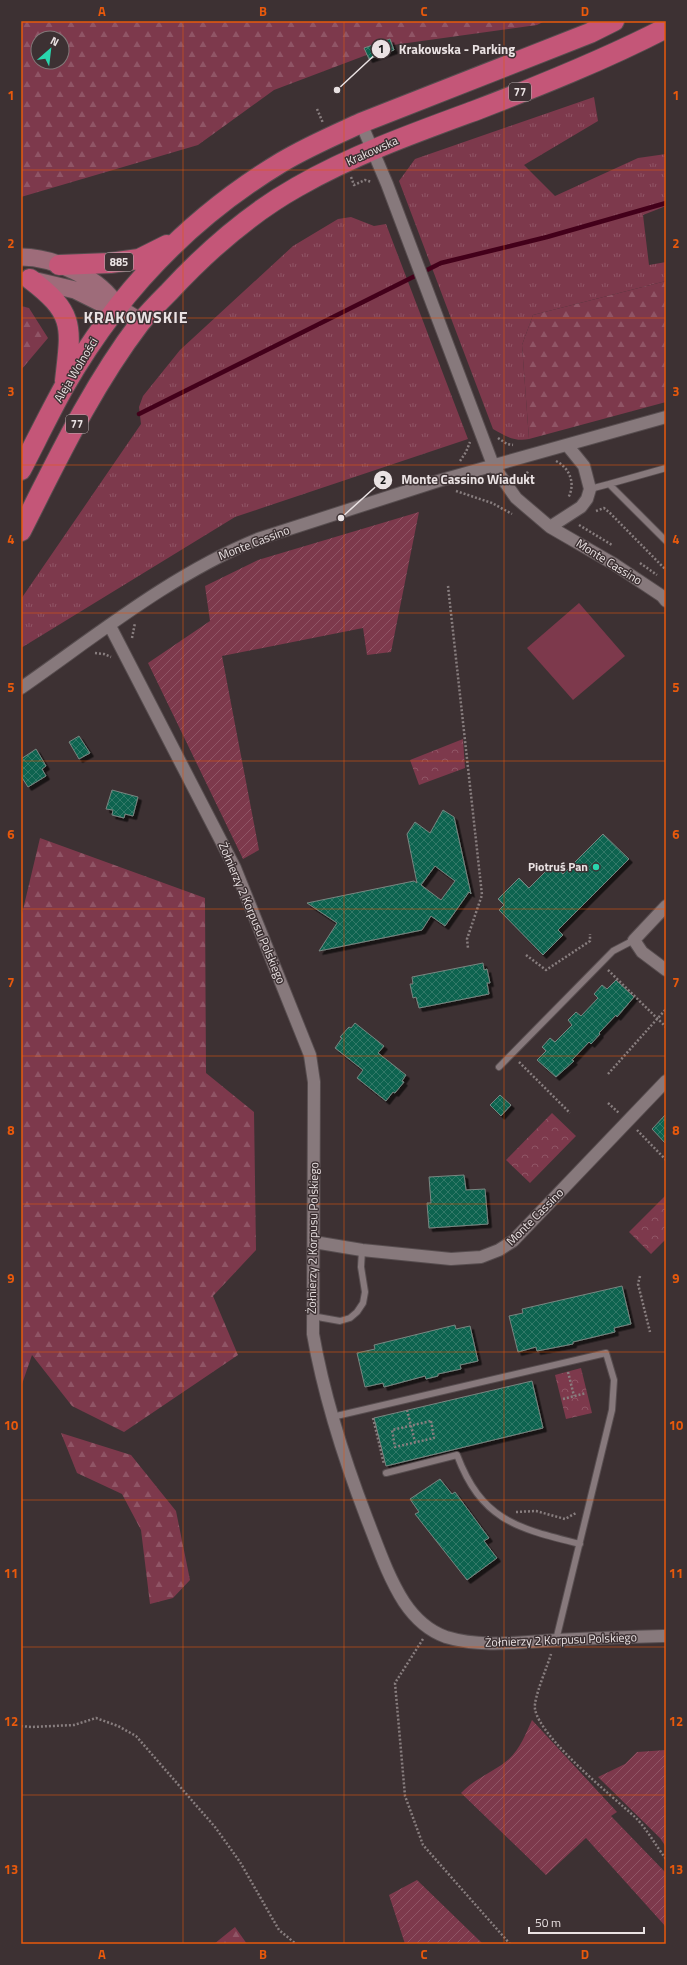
<svg xmlns="http://www.w3.org/2000/svg" width="687" height="1965" font-family="'Titillium Web',sans-serif">
	<defs>
		<pattern id="grass-tufts" width="24" height="20" patternUnits="userSpaceOnUse"><rect width="24" height="20" fill="#7d394c"/><path d="M3 7l-1-3M5 7V3M7 7l1-3M15 17l-1-3M17 17v-4M19 17l1-3" fill="none" stroke="#905566"/></pattern>
		<pattern id="forest-firs" width="22" height="20" patternUnits="userSpaceOnUse"><rect width="22" height="20" fill="#7d394c"/><path d="M5 1l3.5 6h-7zM16 11l3.5 6h-7z" fill="#905566"/></pattern>
		<pattern id="park-crowns" width="20" height="18" patternUnits="userSpaceOnUse"><rect width="20" height="18" fill="#7d394c"/><path d="M2 6a3 3 0 1 1 6 0M12 15a3 3 0 1 1 6 0" fill="none" stroke="#905566"/></pattern>
		<pattern id="garden-furrows" width="10" height="10" patternUnits="userSpaceOnUse"><rect width="10" height="10" fill="#7d394c"/><path d="M-1 1l2-2M0 10L10 0M9 11l2-2" fill="none" stroke="#905566"/></pattern>
		<pattern id="building-cross-hatch" width="8" height="8" patternUnits="userSpaceOnUse"><rect width="8" height="8" fill="#0f634f"/><path d="M0 0l8 8M0 8l8-8" fill="none" stroke="#327968"/></pattern>
		<filter id="shadow"><feDropShadow dx="3.5" dy="3.5" stdDeviation="0" flood-color="#0009"/></filter>
	</defs>
	<rect width="100%" height="100%" fill="#3d3133"/>
	<!-- grass -->
	<path fill="url(#grass-tufts)" d="M594 97 598 121 524 165 555 196 638 158 666 154V206L643 215 649 265 666 262V281L533 315 522 345 529 439C515 442 505 436 493 429L399 181 415 159Z
		M351 217 374 226 386 224 468 439 235 517 21 648V599L141 424 139 407 143 396 180 350 293 246 338 219Z"/>
	<!-- forest -->
	<path fill="url(#forest-firs)" fill-rule="evenodd" d="M21 21H545L537 25 393 45 274 90 198 145 21 197ZM38 38H62V62H38Z
		M666 281V402L529 439 522 345 533 315Z
		M21 306 29 308 48 338 21 370Z
		M40 838 205 898 206 1073 254 1112 256 1250 213 1296 238 1355 124 1432 72 1406 32 1355 21 1387V918Z
		M61 1433 131 1455 176 1511 190 1580 173 1598 150 1604 141 1530 122 1494 77 1473Z
		M235 1927 247 1944H214Z"/>
	<!-- park -->
	<path fill="url(#park-crowns)" d="M463 739 465 768 419 785 410 760Z
		M552 1113 576 1136 530 1183 506 1160Z
		M666 1195V1239L651 1254 629 1232Z
		M581 1368 592 1413 566 1419 555 1375Z"/>
	<!-- garden -->
	<path fill="url(#garden-furrows)" d="M419 512 391 652 367 655 363 628 222 656 259 850 243 859 148 663 210 621 205 586 258 560Z
		M532 1720 617 1812 611 1816 666 1873V1927L586 1838 546 1875 461 1793C475 1778 494 1772 509 1759 520 1749 526 1733 532 1720Z
		M666 1750V1847L660 1838 598 1777 625 1764 637 1752Z
		M417 1880 483 1944H405L389 1895Z"/>
	<!-- pitch -->
	<path fill="#7d394c" d="M579 603 625 656 573 700 527 648Z"/>
	<g fill="none" stroke-linecap="round" stroke-linejoin="round">
		<!-- stream -->
		<path stroke="#43001a" stroke-width="4.5" d="M139 414 441 263 547 237 666 203"/>
	</g>
	<!-- building -->
	<path fill="url(#building-cross-hatch)" stroke="#788681" fill-rule="evenodd" filter="url(#shadow)" d="M390 39 394 50 369 59 364 48Z
		M79 736 90 753 79 759 69 742Z
		M36 749 46 766 42 769 46 776 28 787 21 776V759Z
		M112 790 138 797 133 816 125 814 124 818 112 815 113 810 106 809Z
		M443 810 454 817 471 894 469 892 445 926 431 916 422 930 319 951 337 923 307 903 414 881 417 883 407 834 415 822 430 833ZM435 866 455 881 441 900 421 885Z
		M603 834 629 859 558 930 563 935 543 955 499 910 504 905 498 899 519 878 529 888 553 864 563 874Z
		M483 963 484 970 487 969 490 983H487L489 994 419 1008 416 997 413 998 410 984H413L412 977Z
		M616 980 634 997 617 1017 616 1015 599 1033 600 1034 591 1044 589 1042 572 1060 574 1061 556 1077 537 1060 546 1051 542 1047 550 1038 555 1042 572 1025 568 1020 576 1012 581 1016 598 998 594 994 602 985 607 989Z
		M355 1023 384 1046 378 1053 406 1075 402 1081 404 1082 395 1093 393 1092 386 1101 357 1078 363 1070 335 1048 342 1038 340 1037 349 1027 351 1028Z
		M500 1095 511 1105 501 1116 490 1105Z
		M666 1114V1144L652 1129Z
		M464 1175 466 1190 485 1189 488 1224 429 1228 427 1203H431L429 1177Z
		M622 1286 631 1324 614 1328 615 1332 573 1342V1344L537 1351 536 1347 518 1352 509 1316 523 1313 522 1309Z
		M455 1325 456 1329 470 1326 478 1361 460 1365 461 1369 438 1374V1376L426 1379 425 1376 384 1387 383 1383 365 1387 357 1353 375 1349 374 1345Z
		M532 1381 543 1428 386 1466 374 1418Z
		M440 1479 452 1494 455 1492 489 1538 484 1541 497 1558 467 1580 415 1514 419 1512 410 1499Z"/>
	<g fill="none" stroke-linecap="round" stroke-linejoin="round">
		<!-- service casing -->
		<g stroke="#574d4f" stroke-width="8">
			<path id="service" d="M609 484 666 468
				M590 489 609 484 666 541
				M499 1067 613 951 634 940
				M312 1316 340 1321 350 1318 357 1312 363 1303 365 1292 361 1267 362 1250
				M332 1417 606 1353 614 1380 612 1410 556 1640
				M386 1473 457 1455C482 1521 517 1528 580 1544"/>
		</g>
		<!-- minor casing -->
		<g stroke="#574d4f" stroke-width="14">
			<path id="minor" d="M361 123 387 184 493 465 516 498 550 527 614 564 662 596 666 601
				M550 527 581 507 587 499 590 489 584 466 567 445
				M110 626 235 868 310 1055 314 1082 313 1334C324 1397 344 1459 367 1519 378 1547 388 1577 404 1602 414 1617 429 1631 446 1637 482 1648 520 1642 557 1640 593 1638 630 1637 666 1636
				M21 688C97 635 172 574 258 539L438 481 666 417
				M666 906 634 940 642 952 666 970
				M314 1242 362 1250 451 1259 481 1257 499 1250 513 1241 666 1081"/>
		</g>
		<!-- secondary casing -->
		<g stroke="#574d4f" stroke-width="19">
			<path id="secondary" d="M21 257C53 257 101 278 117 307
				M28 279 75 290 99 302 117 307 141 322"/>
		</g>
		<!-- trunk casing -->
		<g stroke="#574d4f" stroke-width="22">
			<path id="trunk" d="M59 265 110 263 139 259 167 245
				M30 279C76 314 71 327 65 381
				M21 470C35 443 49 414 64 387 118 292 189 218 282 162 307 147 335 135 361 123L590 33 614 21
				M21 531C57 460 92 386 140 323 149 312 159 302 169 292 207 251 249 214 297 187 353 155 414 133 474 111 539 86 604 60 666 28"/>
		</g>
		<!-- path -->
		<path stroke="#887e7f" stroke-width="2.5" stroke-dasharray="2 2" stroke-linecap="butt" d="M317 109 323 123
			M351 177 354 185 365 180 372 182
			M498 438 507 444 513 445
			M460 461 466 452 470 442
			M556 461C570 468 576 484 568 498
			M524 484 523 479 529 470
			M456 491 492 503 512 514
			M596 511 604 508 610 513 666 570
			M579 525 612 545
			M640 563 657 575
			M448 586 482 895 467 939 468 948
			M132 638 135 623
			M95 653 104 654 111 657
			M526 955 546 970 590 941V934
			M608 970 666 1027
			M519 1062 570 1113
			M608 1074 666 1009
			M608 1103 619 1113
			M637 1130 666 1160
			M640 1276 638 1284 650 1332
			M568 1372 574 1396
			M563 1399 586 1393
			M407 1410 415 1442
			M373 1418 384 1464
			M431 1421 434 1438 395 1447 392 1430Z
			M516 1512 536 1511 565 1519 576 1513
			M423 1639 395 1683 405 1796 423 1845 510 1944
			M551 1654C548 1665 533 1699 535 1709 540 1738 612 1796 635 1817 647 1829 656 1846 666 1859
			M21 1726 31 1727 74 1725 96 1718 118 1726 136 1736 215 1827 240 1862 279 1930 296 1944"/>
		<!-- service -->
		<use href="#service" stroke="#87797c" stroke-width="6"/>
		<!-- minor -->
		<use href="#minor" stroke="#87797c" stroke-width="12"/>
		<!-- secondary -->
		<use href="#secondary" stroke="#9e6c7a" stroke-width="17"/>
		<!-- trunk -->
		<use href="#trunk" stroke="#c45678" stroke-width="20"/>
	</g>
	<!-- grid -->
	<path fill="none" stroke="#e8590c" stroke-width="1" stroke-opacity="0.55" d="M183 21V1944M344 21V1944M504 21V1944M21 170H666M21 318H666M21 465H666M21 613H666M21 761H666M21 909H666M21 1056H666M21 1204H666M21 1352H666M21 1500H666M21 1647H666M21 1795H666"/>
	<!-- markers -->
	<circle fill="#29d5ad" stroke="#3d3133" stroke-width="1.5" cx="596" cy="867" r="4"/>
	<g text-anchor="middle" stroke-width="3" stroke-linejoin="round" paint-order="stroke">
		<!-- shield labels -->
		<g fill="#3d3133" stroke="#b6adae" stroke-width="1">
			<rect x="509" y="83" width="22" height="18" rx="3"/>
			<rect x="105" y="253" width="28" height="18" rx="3"/>
			<rect x="66" y="415" width="22" height="18" rx="3"/>
		</g>
		<g font-size="11" font-weight="bold" fill="#eae2e3">
			<text x="520" y="96">77</text>
			<text x="119" y="266">885</text>
			<text x="77" y="428">77</text>
		</g>
		<!-- street labels -->
		<g font-size="12" fill="#eae2e3" stroke="#3d3133">
			<text transform="translate(372 151) rotate(-24)" y="4">Krakowska</text>
			<text transform="translate(76 370) rotate(-59)" y="4">Aleja Wolności</text>
			<text transform="translate(254 543) rotate(-21)" y="4">Monte Cassino</text>
			<text transform="translate(609 562) rotate(32)" y="4">Monte Cassino</text>
			<text transform="translate(252 913) rotate(67)" y="4">Żołnierzy 2 Korpusu Polskiego</text>
			<text transform="translate(535 1217) rotate(-45)" y="4">Monte Cassino</text>
			<text transform="translate(313 1238) rotate(-89)" y="4">Żołnierzy 2 Korpusu Polskiego</text>
			<text transform="translate(561 1640) rotate(-2)" y="4">Żołnierzy 2 Korpusu Polskiego</text>
		</g>
		<!-- poi labels -->
		<g font-size="12" font-weight="bold" fill="#eae2e3" stroke="#3d3133" text-anchor="end">
			<text x="588" y="871">Piotruś Pan</text>
		</g>
		<!-- district labels -->
		<g font-size="16" font-weight="bold" letter-spacing="1" fill="#eae2e3" stroke="#3d3133">
			<text x="136" y="323">KRAKOWSKIE</text>
		</g>
	</g>
	<!-- callouts -->
	<path fill="none" stroke="#eae2e3" stroke-width="1.5" d="M337 90L381 49M341 518L383 480"/>
	<g fill="#eae2e3" stroke="#3d3133" stroke-width="1.5">
		<circle cx="337" cy="90" r="4"/>
		<circle cx="341" cy="518" r="4"/>
		<circle cx="381" cy="49" r="10"/>
		<circle cx="383" cy="480" r="10"/>
	</g>
	<g font-size="12" text-anchor="middle" font-weight="bold" fill="#111">
		<text x="381" y="53">1</text>
		<text x="383" y="484">2</text>
	</g>
	<g font-size="13" text-anchor="middle" font-weight="bold" fill="#eae2e3" stroke="#3d3133" stroke-width="3" stroke-linejoin="round" paint-order="stroke">
		<text x="457" y="54">Krakowska - Parking</text>
		<text x="468" y="484">Monte Cassino Wiadukt</text>
	</g>
	<!-- border -->
	<rect width="687" height="1965" fill="none" stroke="#3d3133" stroke-width="44"/>
	<!-- north arrow -->
	<g transform="translate(50 50) rotate(28)"><circle r="19" fill="#3d3133" stroke="#827879"/>
	<path d="M0-3L7 15L0 10L-7 15Z" fill="#29d5ad"/>
	<text y="-6" font-size="11" font-weight="bold" text-anchor="middle" fill="#eae2e3">N</text>
	</g>
	<!-- scale -->
	<path d="M529 1927v6h115v-6" fill="none" stroke="#eae2e3" stroke-width="2"/>
	<text x="535" y="1927" font-size="12" fill="#eae2e3" stroke="#3d3133" stroke-width="3" paint-order="stroke">50 m</text>
	<rect x="22" y="22" width="643" height="1921" fill="none" stroke="#e8590c" stroke-width="1.5"/>
	<g font-size="13" text-anchor="middle" font-weight="bold" fill="#e8590c">
		<text x="102" y="16">A</text>
		<text x="263" y="16">B</text>
		<text x="424" y="16">C</text>
		<text x="585" y="16">D</text>
		<text x="11" y="100">1</text>
		<text x="676" y="100">1</text>
		<text x="11" y="248">2</text>
		<text x="676" y="248">2</text>
		<text x="11" y="396">3</text>
		<text x="676" y="396">3</text>
		<text x="11" y="544">4</text>
		<text x="676" y="544">4</text>
		<text x="11" y="692">5</text>
		<text x="676" y="692">5</text>
		<text x="11" y="839">6</text>
		<text x="676" y="839">6</text>
		<text x="11" y="987">7</text>
		<text x="676" y="987">7</text>
		<text x="11" y="1135">8</text>
		<text x="676" y="1135">8</text>
		<text x="11" y="1283">9</text>
		<text x="676" y="1283">9</text>
		<text x="11" y="1430">10</text>
		<text x="676" y="1430">10</text>
		<text x="11" y="1578">11</text>
		<text x="676" y="1578">11</text>
		<text x="11" y="1726">12</text>
		<text x="676" y="1726">12</text>
		<text x="11" y="1874">13</text>
		<text x="676" y="1874">13</text>
		<text x="102" y="1959">A</text>
		<text x="263" y="1959">B</text>
		<text x="424" y="1959">C</text>
		<text x="585" y="1959">D</text>
	</g>
</svg>
